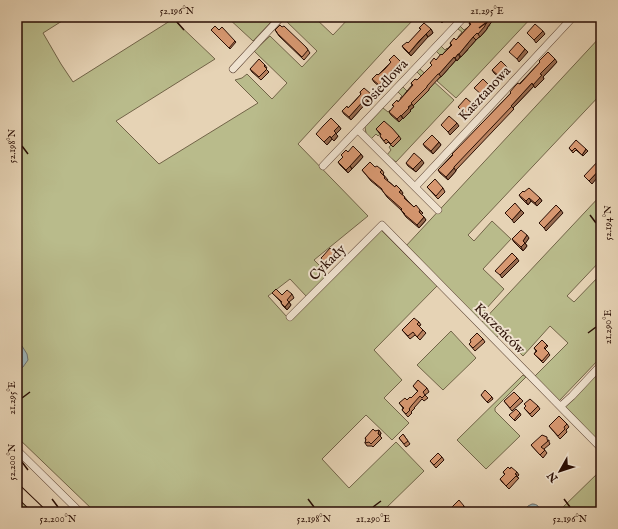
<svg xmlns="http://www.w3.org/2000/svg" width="618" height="529" font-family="'IM FELL English',serif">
	<rect width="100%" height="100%" fill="#e6d3b5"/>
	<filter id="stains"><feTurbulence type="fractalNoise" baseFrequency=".005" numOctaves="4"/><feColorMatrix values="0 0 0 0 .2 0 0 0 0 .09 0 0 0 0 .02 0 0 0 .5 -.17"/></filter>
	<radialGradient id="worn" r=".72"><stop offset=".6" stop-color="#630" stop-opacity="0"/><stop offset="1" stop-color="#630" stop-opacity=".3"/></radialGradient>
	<!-- green -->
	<path fill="#b9bb8b" stroke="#726448" d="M17 17H61L62 21 43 33 61 64 73 82 173 19 215 59 116 121 159 164 258 103 235 80 242 78 247 74 272 99 287 83 254 51 270 36 302 67 317 51 285 20 288 17H314L333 35 350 17H416L390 44 298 144 368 216 314 260 329 275 307 297 290 279 268 296 287 317 380 229 437 286 374 350 402 380 384 398 409 423 392 440 366 415 322 459 349 488 396 442 424 471 382 512H95L17 437Z
		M227 17H268L272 21 253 41Z
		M482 17 494 19 496 17H532L456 98 437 81 448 69 439 57 440 55 436 51 441 46 445 50 447 48 451 51 449 54 457 61 468 50 458 37 462 32 458 29 460 26 464 30 467 28 470 31 468 33 476 40 480 37 490 25Z
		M601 36V94L468 235 474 241 492 221 511 239 483 269 504 289 476 320 405 247Z
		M420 69 454 100 396 162 387 155 391 150 389 147 391 145 393 147 398 135 391 128 378 132 380 134 378 136 376 134 371 139 366 133 365 127 383 108 388 112 390 110 393 113 399 122 403 118V101L400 98 402 96 398 92 403 87 407 91 409 89 422 97 429 90 420 78 421 76 417 72Z
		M601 195V260L567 296 574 302 601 274V357L559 401 535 376 568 343 550 326 523 356 501 334 495 338 480 324Z
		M451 331 476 358 443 390 417 365Z
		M601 368V445L565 407Z
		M523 375 526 377 495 408V411L520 436 486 469 457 440Z
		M601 470V506L596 511V512H558Z
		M17 495 34 512H20L17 509Z"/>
	<!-- water -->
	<path fill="#9bb5b9" stroke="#6e7271" d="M17 344 22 346 27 354 28 360 23 367 17 371Z
		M532 504C538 504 539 507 541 512H524L525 509 528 506Z"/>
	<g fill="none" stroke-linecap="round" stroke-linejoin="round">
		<!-- minor casing -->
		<g stroke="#593f30" stroke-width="8">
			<path id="minor" d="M233 69 281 17
				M358 130 438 210
				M323 166 464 17
				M415 187 573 17
				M290 317 382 225 601 448
				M561 406 572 396 601 365
				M17 450 80 512"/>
		</g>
		<!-- highway casing -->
		<g stroke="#2a0e04" stroke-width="12">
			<path id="highway" d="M17 490 40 512"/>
		</g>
		<!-- minor -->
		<use href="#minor" stroke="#efe2cf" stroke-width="7"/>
		<!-- highway -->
		<use href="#highway" stroke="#e6d3b5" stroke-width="10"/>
	</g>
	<!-- wall -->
	<path fill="#b98361" stroke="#2a0e04" d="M475 20 490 24 487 28V29L480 37H479L476 40 461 57H460L457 61 456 60 441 77H440L429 89V90L413 106 414 107 410 110 411 111 403 119V118L399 122 391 115 389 112 394 107 392 105 398 102 412 85 411 83 417 80 432 65 430 63 436 60 442 55 451 45 450 43 456 40 470 25 469 23Z
		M419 28 431 29 433 33 428 37 421 44 411 56 404 49 402 46 408 43 421 30Z
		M211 30H219L235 41 236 42 230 49Z
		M275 30 306 47 310 53 304 60 279 36Z
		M389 60 403 65 399 70 398 69 381 88 374 82 372 79 378 75 391 62Z
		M539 61 557 62 543 77 544 79 535 88 534 86 513 108 514 109 456 170V171L448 180 440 173 438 170 540 62Z
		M265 65 267 68 266 69 269 72 261 80 252 72 250 69Z
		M492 70 510 71 502 80 494 73Z
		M360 92 373 97 369 102 368 101 351 120 344 114 342 111 348 108 361 94Z
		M339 126 341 129 336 134 338 136 334 141 332 139 327 145 316 134Z
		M376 129 399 136 401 139 393 147 388 142 386 144 382 139 380 136 381 135Z
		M439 142 441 145 433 154 425 147 423 144Z
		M569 148 586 149 588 151 583 156 576 150 573 153Z
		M348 152 361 154 363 157 352 169 348 173 340 165 338 162 343 157 341 155Z
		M406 163H424L416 172 408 166Z
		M375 167 382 170 384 173 383 174 388 180H387L395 187 403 193 402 194 407 200 414 207 423 213 421 214 426 220 419 228 406 217 401 210 387 197 382 190 371 181 362 170Z
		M427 187 443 188 445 192 438 199Z
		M524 192 540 198 542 201 537 206 531 201 528 205 521 198 519 195Z
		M529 238 525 243 527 246 523 251 514 242 512 239Z
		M336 254 338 257 331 265 330 264 328 266 321 258Z
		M272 293 282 295 292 294 294 298 289 302 291 305 287 310 283 306 281 303V302Z
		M419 322 421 325 419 326 426 333 420 340 415 335 410 339 402 330Z
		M483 339 485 342 475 351 469 344Z
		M547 345 548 346 545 349 550 355 543 363 534 354 536 351 534 348Z
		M413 386 427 388 429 392 425 395 428 398 424 401 422 399 414 408H415L411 412 412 413 408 417 402 410 403 408 399 403 411 398 418 392Z
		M481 395 492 397 493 399 488 403Z
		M520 398 523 401 512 411 504 401Z
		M524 404 538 406 540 409 532 417 524 408 526 406Z
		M520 413 521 415 515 421 509 415Z
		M567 424 569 427 566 430 567 432 560 439 549 426Z
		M375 431 381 433 380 436 382 438 373 447 372 446H367L365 443 366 440 365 438Z
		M403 434 410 444 406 447 399 438Z
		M549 440V442L550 444 544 449 547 453 543 458 531 445Z
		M442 457 444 460 436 468 430 461Z
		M503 472 519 475 517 477 519 478 509 489 502 482 500 479 505 475Z
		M464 506 466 509 463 512H453L450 509Z"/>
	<!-- shaded-wall -->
	<path fill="#966a4f" stroke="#2a0e04" d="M442 17H447L442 23 439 20Z
		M491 17H496L490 24 487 28V29L480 37 478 34Z
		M431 29 433 33 428 37 426 34Z
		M543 31 545 34 536 43 534 40Z
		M426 34 428 37 411 56 409 53Z
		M473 37 476 40 461 57 459 54Z
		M525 49 528 52 519 62 517 59Z
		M458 54 460 57 457 61 455 58Z
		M454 57 456 60 441 77 439 74Z
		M555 59 557 62 543 77 544 79 535 88 533 85 540 74Z
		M401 62 403 65 399 70 396 66Z
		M396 66 398 69 381 88 379 85Z
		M508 68 510 71 502 80 500 77Z
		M532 83 534 86 513 108 511 106Z
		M490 86 492 89 484 98 482 95Z
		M371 94 373 97 369 102 366 99Z
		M366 98 368 101 351 120 349 117Z
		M412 104 414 107 410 110 411 111 403 119 401 116Z
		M474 105 476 108 467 117 465 114Z
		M401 115 403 118 399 122 397 119Z
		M457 123 459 126 450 135 448 132Z
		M339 126 341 129 336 134 338 136 334 141 331 138 334 131Z
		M330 136 332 139 327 145 324 142Z
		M439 142 441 145 433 154 431 151Z
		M586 149 588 151 583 156 582 155Z
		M361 154 363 157 352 169 350 166Z
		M422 160 424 163 416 172 413 169Z
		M350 166 352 169 348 173 346 170Z
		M454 168 456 171 448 180 446 177Z
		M601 168V173L592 184 589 181Z
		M401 190 403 193 402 195 399 192Z
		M529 198 531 201 528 205 526 201Z
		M540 198 542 201 537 206 535 203Z
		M420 210 423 213 421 215 419 212Z
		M521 210 524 213 514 223 512 220Z
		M561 210 563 213 546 231 544 228Z
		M424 217 426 220 419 228 417 225Z
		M527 235 529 238 525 244 523 241Z
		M525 243 527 246 523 251 521 247Z
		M517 258 519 261 502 278 500 275Z
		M289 302 291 305 287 310 285 307Z
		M379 430 381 433 380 436 378 434Z
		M517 472 519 475 517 477 515 474Z"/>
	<!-- building -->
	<path fill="#d79871" stroke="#2a0e04" d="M436 17H442L439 20Z
		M478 17H491L485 25V26L478 34 477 33 473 37 459 54H458L455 58 454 57 439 74H438L427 86V87L411 103 412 104 408 107 409 108 401 116V115L397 119 389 112 394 106 392 105 397 100 398 102 413 85 411 83 415 79 417 80 432 65 430 63 434 58 436 60 441 54 442 55 452 45 450 43 454 38 456 40 471 24 469 23 473 18 475 20Z
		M424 23 431 29 419 41 409 53 402 46 407 42 408 43 421 29 419 28Z
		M535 24 543 31 534 40 527 33Z
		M280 25 282 27 284 26 306 47 308 50 302 57 277 33V32L275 30Z
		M215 26 219 30 222 27 235 41 229 48 211 30Z
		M518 42 525 49 517 59 509 52Z
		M548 52 555 59 540 74 542 75 533 85 532 83 511 106H512L454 167V168L446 177 438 170 453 155 452 154 511 93 510 92 515 86 518 83 520 84 540 62 539 61Z
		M394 55 401 62 396 66 379 85 372 79 377 74 378 75 385 69 391 62 389 60Z
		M259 59 265 65 264 66 267 69 259 77 250 69Z
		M501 61 508 68 500 77 492 70Z
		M483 79 490 86 482 95 474 88Z
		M364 88 371 94 366 99V98L349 117 342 111 347 106 348 108 355 101 361 94 360 92Z
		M466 98 474 105 465 114 458 107Z
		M449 116 457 123 448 132 441 125Z
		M331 118 339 126 334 131 336 133 331 138 330 136 324 142 316 134 323 126Z
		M384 121 392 128 399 136 391 144 386 139 384 141 380 136 381 134 376 129Z
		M432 135 439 142 431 151 423 144Z
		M576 140 586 149 582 155 575 148 572 151 569 148Z
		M353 146 361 154 350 166 346 170 338 162 343 157 341 155 346 150 348 152Z
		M414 153 422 160 413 169 406 163Z
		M601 158V168L589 181 584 176Z
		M370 162 375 167 377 166 382 170 380 172 385 177 384 178 395 187 396 185 401 190 399 192 405 197 404 198 414 207 416 205 420 210 419 212 424 217 417 225 404 214H405L401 210 402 209 385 194 382 190V189L369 178 362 170Z
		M435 179 443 188 436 196 427 187Z
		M529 188 540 198 535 203 529 198 526 201 519 195 523 191 524 192Z
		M515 203 521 210 512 220 505 213Z
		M556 205 561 210 544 228 539 223Z
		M521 230 527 235 523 241 525 243 521 247 512 239Z
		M330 248 336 254 328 262V261L326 263 321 258 323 256Z
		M512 253 517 258 500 275 495 271Z
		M276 289 282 295 287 290 292 294 287 300 289 302 285 307 281 303 282 302 272 293Z
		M414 318 419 322 417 324 423 330 417 337 413 332 408 336 402 330Z
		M477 333 483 339 473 348 469 344 471 342 470 340Z
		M542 340 547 345 544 348 549 353 542 361 534 354 537 351 534 348Z
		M418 380 427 388 423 392 425 395 422 398 420 396 412 405 409 409 410 410 406 414 402 410 404 408 399 403 405 398 407 400 410 397 411 398 418 391 413 386Z
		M485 390 492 397 487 402 481 395Z
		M514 392 520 398 510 408 504 401Z
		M530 399 538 406 530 414 524 408 526 406 524 404Z
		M516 409 520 413 514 420 509 415Z
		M559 416 567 424 564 427 565 429 558 436 549 426Z
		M373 429 375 431 379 430 378 434 380 435 371 444 369 442 365 443 366 439 365 438Z
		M403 434 408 441 404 444 399 438Z
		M542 435 547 437V439L548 441 541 447 545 450 540 455 531 445Z
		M438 453 442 457 434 465 430 461Z
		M508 467 510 469 511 467 517 472 515 474 517 475 506 486 500 479 505 474 503 472Z
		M459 500 464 506 458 512H454L450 509Z"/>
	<!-- ticks -->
	<path fill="none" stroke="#2a0e04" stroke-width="1.5" d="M177 22 184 30M479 28 487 22M22 146 28 154M590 215 596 223M588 333 596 327M22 398 30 392M22 462 28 470M52 499 58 507M308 499 314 507M564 499 570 507M373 507 381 501"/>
	<g text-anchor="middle" stroke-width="4" stroke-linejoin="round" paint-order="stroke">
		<!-- street labels -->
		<g font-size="14" fill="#2a0e04" stroke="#efe2cf">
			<text transform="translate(384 83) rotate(-47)" y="5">Osiedlowa</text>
			<text transform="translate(484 93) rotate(-47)" y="5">Kasztanowa</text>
			<text transform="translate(327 262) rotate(-45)" y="5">Cykady</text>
			<text transform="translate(500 328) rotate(45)" y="5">Kaczeńców</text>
		</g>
	</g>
	<!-- margin -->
	<rect width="618" height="529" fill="none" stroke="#e6d3b5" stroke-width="44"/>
	<!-- north arrow -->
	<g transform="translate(560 471) rotate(231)" stroke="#efe2cf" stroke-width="3" paint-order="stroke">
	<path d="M0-3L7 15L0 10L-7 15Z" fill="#2a0e04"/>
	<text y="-6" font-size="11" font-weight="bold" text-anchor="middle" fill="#2a0e04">N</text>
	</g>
	<rect x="22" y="22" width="574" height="485" fill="none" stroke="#2a0e04" stroke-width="1.5"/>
	<g font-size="10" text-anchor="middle" fill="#2a0e04">
		<text x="177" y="14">52.196°N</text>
		<text x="487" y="14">21.295°E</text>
		<text transform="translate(11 146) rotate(-90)" y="4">52.198°N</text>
		<text transform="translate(607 223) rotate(-90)" y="4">52.194°N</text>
		<text transform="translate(607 327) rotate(-90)" y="4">21.290°E</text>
		<text transform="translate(11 398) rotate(-90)" y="4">21.295°E</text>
		<text transform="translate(11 462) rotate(-90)" y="4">52.200°N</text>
		<text x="58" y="522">52.200°N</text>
		<text x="314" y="522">52.198°N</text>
		<text x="373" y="522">21.290°E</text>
		<text x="570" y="522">52.196°N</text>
	</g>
	<rect width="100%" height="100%" filter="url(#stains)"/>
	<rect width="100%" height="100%" fill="url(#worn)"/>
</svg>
